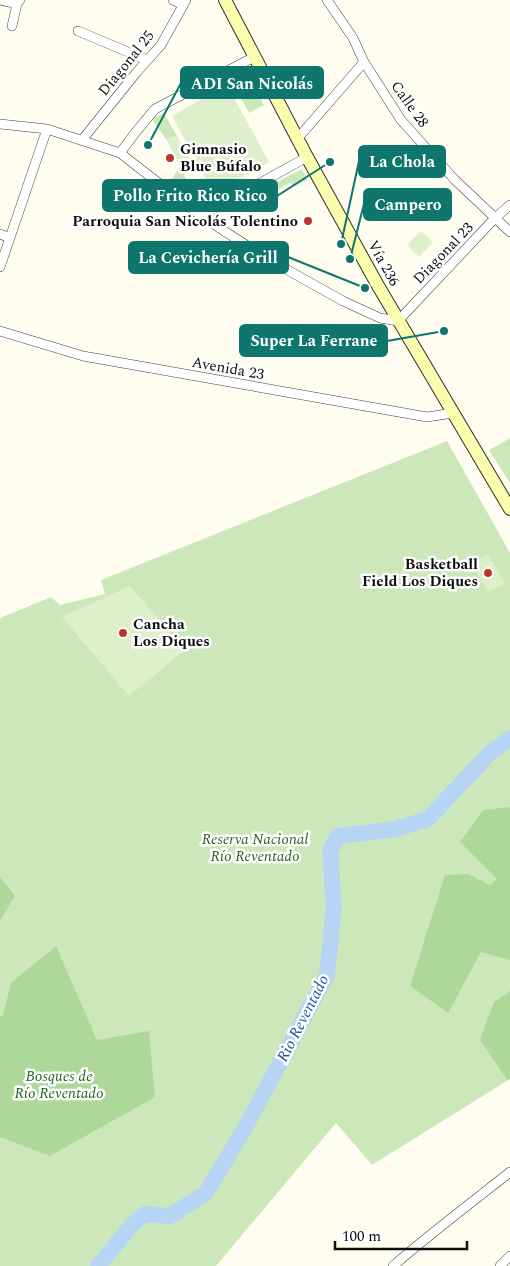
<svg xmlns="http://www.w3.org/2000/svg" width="510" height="1266" font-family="Spectral,serif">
	<rect width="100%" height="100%" fill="#fefdf0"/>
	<!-- green -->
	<path fill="#cce8bb" d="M244 70 264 105 249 113 230 78Z
		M164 113 177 136 166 139 152 119Z
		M180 167 199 204 170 181Z
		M302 169 307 180 293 187 290 183 277 190 279 196 274 199 267 187Z
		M510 438V483L489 450Z
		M447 441 510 553V1079L372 1165 336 1123 216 1266H0V618L51 597 60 605 105 594 101 580Z"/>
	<!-- forest -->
	<path fill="#aed89a" d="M510 807V960L481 952 448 1013 410 986 445 875 468 874 490 885 497 879 460 842 483 810Z
		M0 877 15 896 0 921Z
		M56 946 97 1040 149 1031 155 1097 50 1156 0 1137V1016L3 1015 11 983Z
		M510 991V1079L507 1080 480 1040 494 1002Z"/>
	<!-- pitch -->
	<path fill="#deefcc" d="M227 85 269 162 213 192 172 116Z
		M177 136 190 160 180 167 166 139Z
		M421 231 433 242 419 257 407 245Z
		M488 554 505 583 488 592 472 563Z
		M130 586 185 650 129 696 62 617Z"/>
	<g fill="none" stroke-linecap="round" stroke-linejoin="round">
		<!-- river -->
		<path stroke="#b6d5f4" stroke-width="16" d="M98 1266 131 1226 145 1214 170 1216 206 1193 246 1126 327 975 334 907 330 851 338 836 396 829 428 819 489 754 510 738"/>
		<!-- minor casing -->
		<g stroke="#414141" stroke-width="10">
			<path id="minor" d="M0 0 17 4
				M173 0 183 5
				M327 0 353 38 364 62 401 120 454 179 510 232
				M12 26 17 4 20 0
				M78 31 147 60
				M0 124 47 129 120 153 135 133 155 109 254 57
				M298 138 364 62
				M82 140 136 73 161 45 186 0
				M120 153 201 216 266 258 343 301 380 318 398 321 495 218 510 205
				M201 216 307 157
				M0 234 10 238
				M0 267 47 129
				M0 331 83 356 427 417 453 413
				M393 1266C431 1233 471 1203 510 1172
				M500 1266 510 1256"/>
		</g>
		<!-- secondary casing -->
		<g stroke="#303030" stroke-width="14">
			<path id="secondary" d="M225 0 307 157 377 284 510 509"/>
		</g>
		<!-- minor -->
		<use href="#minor" stroke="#fff" stroke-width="9"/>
		<!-- secondary -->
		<use href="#secondary" stroke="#fafcae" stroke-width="12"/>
	</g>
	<!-- markers -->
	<g fill="#b9372b" stroke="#fff" stroke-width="2">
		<circle cx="170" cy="158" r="5"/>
		<circle cx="308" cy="221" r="5"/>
		<circle cx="488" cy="573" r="5"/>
		<circle cx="123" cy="633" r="5"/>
	</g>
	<g text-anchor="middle" stroke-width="5" stroke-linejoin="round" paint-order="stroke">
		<!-- street labels -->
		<g font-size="15" fill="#0e0e0e" stroke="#fff">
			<text transform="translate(126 63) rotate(-51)" y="5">Diagonal 25</text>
			<text transform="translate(410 104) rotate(54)" y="5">Calle 28</text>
			<text transform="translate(443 253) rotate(-46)" y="5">Diagonal 23</text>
			<text transform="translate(384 263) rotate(61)" y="5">Vía 236</text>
			<text transform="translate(228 368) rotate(10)" y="5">Avenida 23</text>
		</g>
		<!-- poi labels -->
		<g font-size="15" font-weight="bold" fill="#0e0e0e" stroke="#fff" text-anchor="start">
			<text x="180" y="154">Gimnasio<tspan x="180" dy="17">Blue Búfalo</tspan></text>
			<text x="298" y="226" text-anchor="end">Parroquia San Nicolás Tolentino</text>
			<text x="478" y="569" text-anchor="end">Basketball<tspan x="478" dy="17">Field Los Diques</tspan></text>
			<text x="133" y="629">Cancha<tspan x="133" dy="17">Los Diques</tspan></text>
		</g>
		<!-- park labels -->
		<g font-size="15" font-style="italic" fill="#256421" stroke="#fff">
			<text x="255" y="844">Reserva Nacional<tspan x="255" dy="17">Río Reventado</tspan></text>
			<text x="59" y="1081">Bosques de<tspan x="59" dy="17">Río Reventado</tspan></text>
		</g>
		<!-- water labels -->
		<g font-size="16" font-style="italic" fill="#1c539c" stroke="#fff">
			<text transform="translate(302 1018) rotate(-63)" y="6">Rio Reventado</text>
		</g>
	</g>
	<!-- callouts -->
	<path fill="none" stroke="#0f766e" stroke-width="2" d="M148 145L181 83M341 244L359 161M330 162L277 196M350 259L364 204M365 288L288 257M444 331L387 341"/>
	<g fill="#0f766e" stroke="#fff" stroke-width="2">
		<circle cx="148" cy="145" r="5"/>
		<circle cx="341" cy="244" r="5"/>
		<circle cx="330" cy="162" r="5"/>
		<circle cx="350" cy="259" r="5"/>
		<circle cx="365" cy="288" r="5"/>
		<circle cx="444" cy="331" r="5"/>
	</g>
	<g fill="#0f766e" stroke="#0f766e" stroke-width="2">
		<rect x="181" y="67" width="142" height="31" rx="5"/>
		<rect x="359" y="146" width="86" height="31" rx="5"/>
		<rect x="103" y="180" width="174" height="31" rx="5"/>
		<rect x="364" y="189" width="87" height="31" rx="5"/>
		<rect x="129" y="242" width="159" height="31" rx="5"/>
		<rect x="240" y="325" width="147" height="31" rx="5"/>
	</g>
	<g font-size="16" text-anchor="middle" font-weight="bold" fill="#fff">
		<text x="252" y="89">ADI San Nicolás</text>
		<text x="402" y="167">La Chola</text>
		<text x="190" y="201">Pollo Frito Rico Rico</text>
		<text x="408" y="210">Campero</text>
		<text x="208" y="263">La Cevichería Grill</text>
		<text x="314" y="346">Super La Ferrane</text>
	</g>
	<!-- scale -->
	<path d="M335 1241v8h132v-8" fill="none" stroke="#0e0e0e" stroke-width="2.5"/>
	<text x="342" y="1241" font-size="15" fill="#0e0e0e" stroke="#ffffff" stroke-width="4" paint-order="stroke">100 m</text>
</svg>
